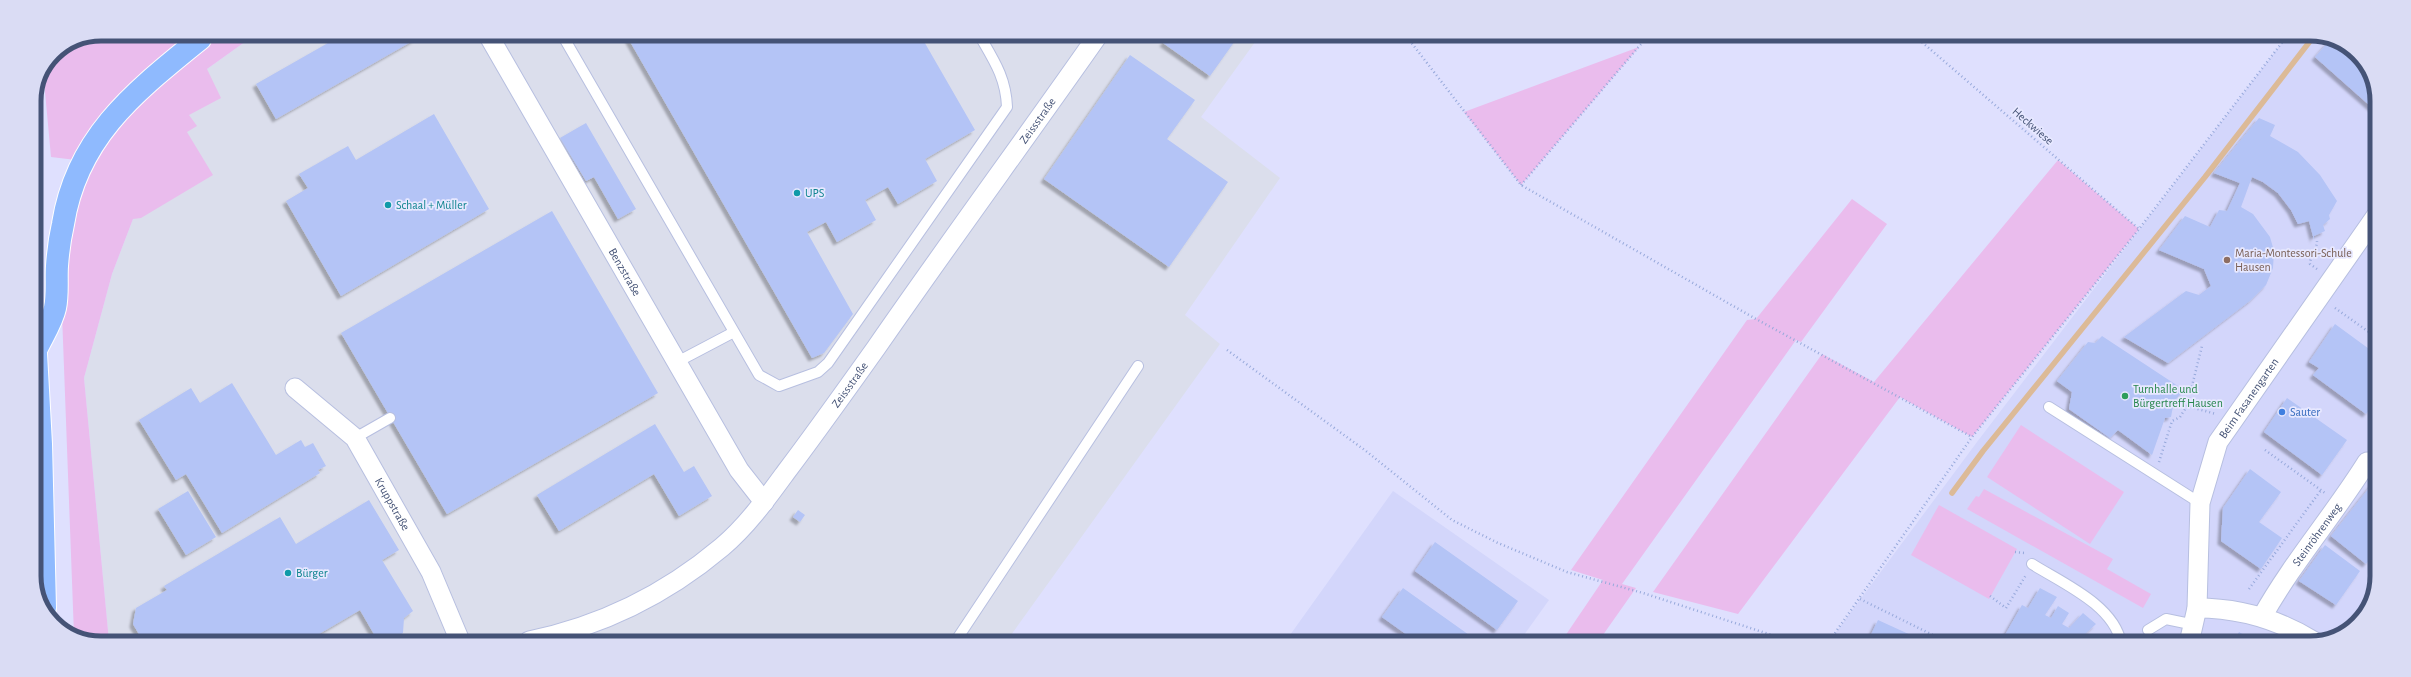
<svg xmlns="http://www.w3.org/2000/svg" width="2411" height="677" font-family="'Alegreya Sans',sans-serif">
	<defs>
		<filter id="shadow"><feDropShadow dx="-3.5" dy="3.5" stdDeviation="1" flood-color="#0004"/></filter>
	</defs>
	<rect width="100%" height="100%" fill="#dfe0fe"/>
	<!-- residential -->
	<path fill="#d3d6fb" d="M2287 36H2327L2361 57 2377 96 2375 593 2351 629 2311 643H1828L1977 442Z
		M1393 491 1549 600 1519 642H1285Z"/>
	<!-- industrial -->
	<path fill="#dbdeec" d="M1258 38 1201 117 1280 178 1185 315 1220 344 1006 642 109 641 84 378 112 274 133 219 187 131 189 115 207 69 249 39Z"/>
	<!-- green -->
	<path fill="#eabced" d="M75 39H187L76 160 51 157 43 70 54 53Z
		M217 39H249L207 69 221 98 189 115 197 126 187 132 213 175 141 218 133 219 112 274 84 378 109 641H84L74 635 62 314 74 208 91 163 125 115 192 57Z
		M1639 47 1521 185 1464 112Z
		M2058 160 2139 229 1972 437 1900 397 1738 614 1653 592 1822 354 1874 382Z
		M1852 199 1887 224 1801 342 1796 340 1622 584 1636 588 1598 642H1561L1603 580 1571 570 1747 320 1756 319Z
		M2021 425 2124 492 2090 544 1987 477Z
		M1984 489 2113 559 2107 569 2151 594 2143 608 1967 509 1976 496 1979 497Z
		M1939 505 2017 549 1989 599 1911 555Z"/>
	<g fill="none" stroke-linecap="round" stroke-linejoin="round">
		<!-- stream -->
		<path stroke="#dcba97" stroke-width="5.5" d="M1952 493 1983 451 2205 177 2314 36"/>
	</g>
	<!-- building -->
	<path fill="#b4c4f6" filter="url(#shadow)" d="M628 38H922L975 130 925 159 937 181 898 204 888 187 865 200 876 220 837 242 826 222 807 232 853 314 824 353 812 358Z
		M1167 38H1237L1210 76 1163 43Z
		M335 39H416L276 119 256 84Z
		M2331 39 2361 57 2377 96V112L2315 57Z
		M1130 55 1195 100 1167 139 1228 182 1169 267 1044 179Z
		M434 114 489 209 341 296 286 201 308 188 299 174 348 146 356 160Z
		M2259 118 2275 125 2270 136 2298 152 2320 175 2337 201 2329 215 2330 219 2323 225 2325 231 2314 236V240L2309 221 2298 224 2291 210 2278 193 2263 182 2252 177 2241 207 2253 214 2270 237 2274 251 2273 268 2266 285 2251 300 2168 363 2124 337 2186 291 2199 295 2211 286 2204 269 2159 250 2185 216 2210 227 2219 210 2227 211 2240 183 2214 173Z
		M586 123 636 209 618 219 594 177 586 181 560 138Z
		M552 211 658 393 447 514 341 333Z
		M2335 324 2376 354V401L2366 414 2313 375 2319 368 2309 362Z
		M2102 336 2184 390 2174 401 2171 417 2165 418 2152 455 2118 430 2110 438 2069 409 2072 392 2057 381 2088 342 2095 343Z
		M232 383 276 455 301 440 305 447 313 443 326 466 318 470 320 473 222 533 186 474 176 480 139 420 191 388 200 403Z
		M2287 398 2347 440 2322 475 2264 432Z
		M655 424 684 472 694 466 712 496 679 516 654 474 559 531 537 495Z
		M2250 469 2281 492 2259 522 2282 538 2261 569 2221 541 2223 508Z
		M2373 483 2375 485V552L2366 564 2331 536Z
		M188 491 216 537 186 555 158 509Z
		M369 500 399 550 382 560 413 611 404 618 403 633 390 641H378L360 610 307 641H132L140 636 133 624 136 608 167 590 164 586 280 517 296 544Z
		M798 510 805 515 800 522 793 517Z
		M1435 542 1518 601 1497 630 1415 571Z
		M2325 545 2360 571 2336 605 2299 581Z
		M1403 588 1479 642H1417L1382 617Z
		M2040 588 2057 597 2045 615 2051 618 2058 606 2069 613 2062 624 2069 628 2083 613 2096 624 2084 635 2098 643H2020L2005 635 2022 605 2028 608Z
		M1878 620 1913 636 1926 643H1867Z
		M2239 632 2258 643H2233Z"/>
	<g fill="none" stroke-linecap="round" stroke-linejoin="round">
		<!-- lane casing -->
		<g stroke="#b7bfe0" stroke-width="12">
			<path id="lane" d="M564 38 759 375 779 386 818 372 828 363 1007 107C1006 79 995 62 981 38
				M677 362 734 332
				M2049 407 2200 503
				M355 438 390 418
				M2032 564C2062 583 2114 605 2121 643
				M2148 630 2166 619 2195 625
				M955 642 1138 366"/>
		</g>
		<!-- street casing -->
		<g stroke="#b7bfe0" stroke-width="21">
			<g id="street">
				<path id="s1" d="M490 38 739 470 764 502"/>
				<path id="s2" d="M295 388 355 438 431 572 460 641"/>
				<path d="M2197 608C2240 608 2278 619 2315 642"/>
				<path id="s3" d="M2262 617C2292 563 2334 515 2367 462L2375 468"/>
				<path id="s4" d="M529 641C602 626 665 595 722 547 747 526 767 498 786 472 817 431 846 390 876 348 948 244 1023 142 1096 38"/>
				<path id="s5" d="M2189 643 2197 608 2200 503 2218 442 2376 216"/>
			</g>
		</g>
		<!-- highway casing -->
		<g stroke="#fff" stroke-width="24">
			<path id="highway" d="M35 336 41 444 45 608
				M36 350C42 337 52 322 55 308 58 295 56 279 57 266 58 252 60 237 63 224 77 136 136 91 200 39"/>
		</g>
		<!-- path -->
		<path stroke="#97a9db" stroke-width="2.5" stroke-dasharray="1 3" stroke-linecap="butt" d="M1407 37 1521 185 1756 319 1972 437
			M1916 37 2139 229
			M1521 185 1647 37
			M2317 269 2310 264C2310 256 2317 249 2317 241
			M2335 308 2376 337
			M1227 350 1366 451 1452 520 1498 543 1567 572 1643 593 1793 642
			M2187 406 2202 346
			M2265 450 2325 493
			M2159 462 2172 421 2180 417 2187 406 2216 414
			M2015 552 2025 553
			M2249 589 2321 490
			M1990 596 2006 608 2026 575
			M1860 599 1949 643
			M2345 631 2375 587
			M1358 642 1363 636 1372 642
			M1828 643 1972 437 2139 229 2287 36"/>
		<!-- lane -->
		<use href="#lane" stroke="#fff" stroke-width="10"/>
		<!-- street -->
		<use href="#street" stroke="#fff" stroke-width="19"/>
		<!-- highway -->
		<use href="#highway" stroke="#8fbafe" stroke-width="22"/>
	</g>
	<!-- markers -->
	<g fill="#0f9aa8" stroke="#e7e8ff" stroke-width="1.5">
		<circle cx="797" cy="193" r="4"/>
		<circle cx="388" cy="205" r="4"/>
		<circle cx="288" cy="573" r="4"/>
	</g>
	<circle fill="#8d6e63" stroke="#e7e8ff" stroke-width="1.5" cx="2227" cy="260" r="4"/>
	<circle fill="#2e9e5b" stroke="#e7e8ff" stroke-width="1.5" cx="2125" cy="396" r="4"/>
	<circle fill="#3f7fe0" stroke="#e7e8ff" stroke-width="1.5" cx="2282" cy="412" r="4"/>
	<g text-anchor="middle" stroke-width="3.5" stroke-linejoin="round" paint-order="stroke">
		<!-- street labels -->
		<g font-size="12" fill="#455376" stroke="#e7e8ff">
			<text dy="4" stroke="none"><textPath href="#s4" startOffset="748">Zeissstraße</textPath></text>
			<text transform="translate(2033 126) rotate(41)" y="4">Heckwiese</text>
			<text dy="4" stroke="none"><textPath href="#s1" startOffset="270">Benzstraße</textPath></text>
			<text dy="4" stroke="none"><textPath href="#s4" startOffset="424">Zeissstraße</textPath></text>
			<text dy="4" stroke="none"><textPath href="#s5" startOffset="258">Beim Fasanengarten</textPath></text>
			<text dy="4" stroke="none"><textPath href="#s2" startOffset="154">Kruppstraße</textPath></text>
			<text dy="4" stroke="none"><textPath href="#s3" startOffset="99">Steinröhrenweg</textPath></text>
		</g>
		<!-- culture labels -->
		<g font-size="12" fill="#0d838f" stroke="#e7e8ff" text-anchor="start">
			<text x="805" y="197">UPS</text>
			<text x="396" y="209">Schaal + Müller</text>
			<text x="296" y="577">Bürger</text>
		</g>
		<!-- education labels -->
		<g font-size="12" fill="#785e54" stroke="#e7e8ff" text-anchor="start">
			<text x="2235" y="257">Maria-Montessori-Schule<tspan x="2235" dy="14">Hausen</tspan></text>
		</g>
		<!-- leisure labels -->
		<g font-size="12" fill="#27864d" stroke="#e7e8ff" text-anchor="start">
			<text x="2133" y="393">Turnhalle und<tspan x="2133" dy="14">Bürgertreff Hausen</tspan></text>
		</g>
		<!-- shop labels -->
		<g font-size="12" fill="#366cbe" stroke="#e7e8ff" text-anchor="start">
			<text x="2290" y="416">Sauter</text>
		</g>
	</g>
	<!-- crop -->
	<path d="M0 0H2411V677H0ZM101 41H2310A60 60 0 0 1 2370 101V576A60 60 0 0 1 2310 636H101A60 60 0 0 1 41 576V101A60 60 0 0 1 101 41Z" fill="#dadcf4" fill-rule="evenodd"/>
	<path fill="none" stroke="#455376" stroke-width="5" d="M101 41H2310A60 60 0 0 1 2370 101V576A60 60 0 0 1 2310 636H101A60 60 0 0 1 41 576V101A60 60 0 0 1 101 41Z"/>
</svg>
